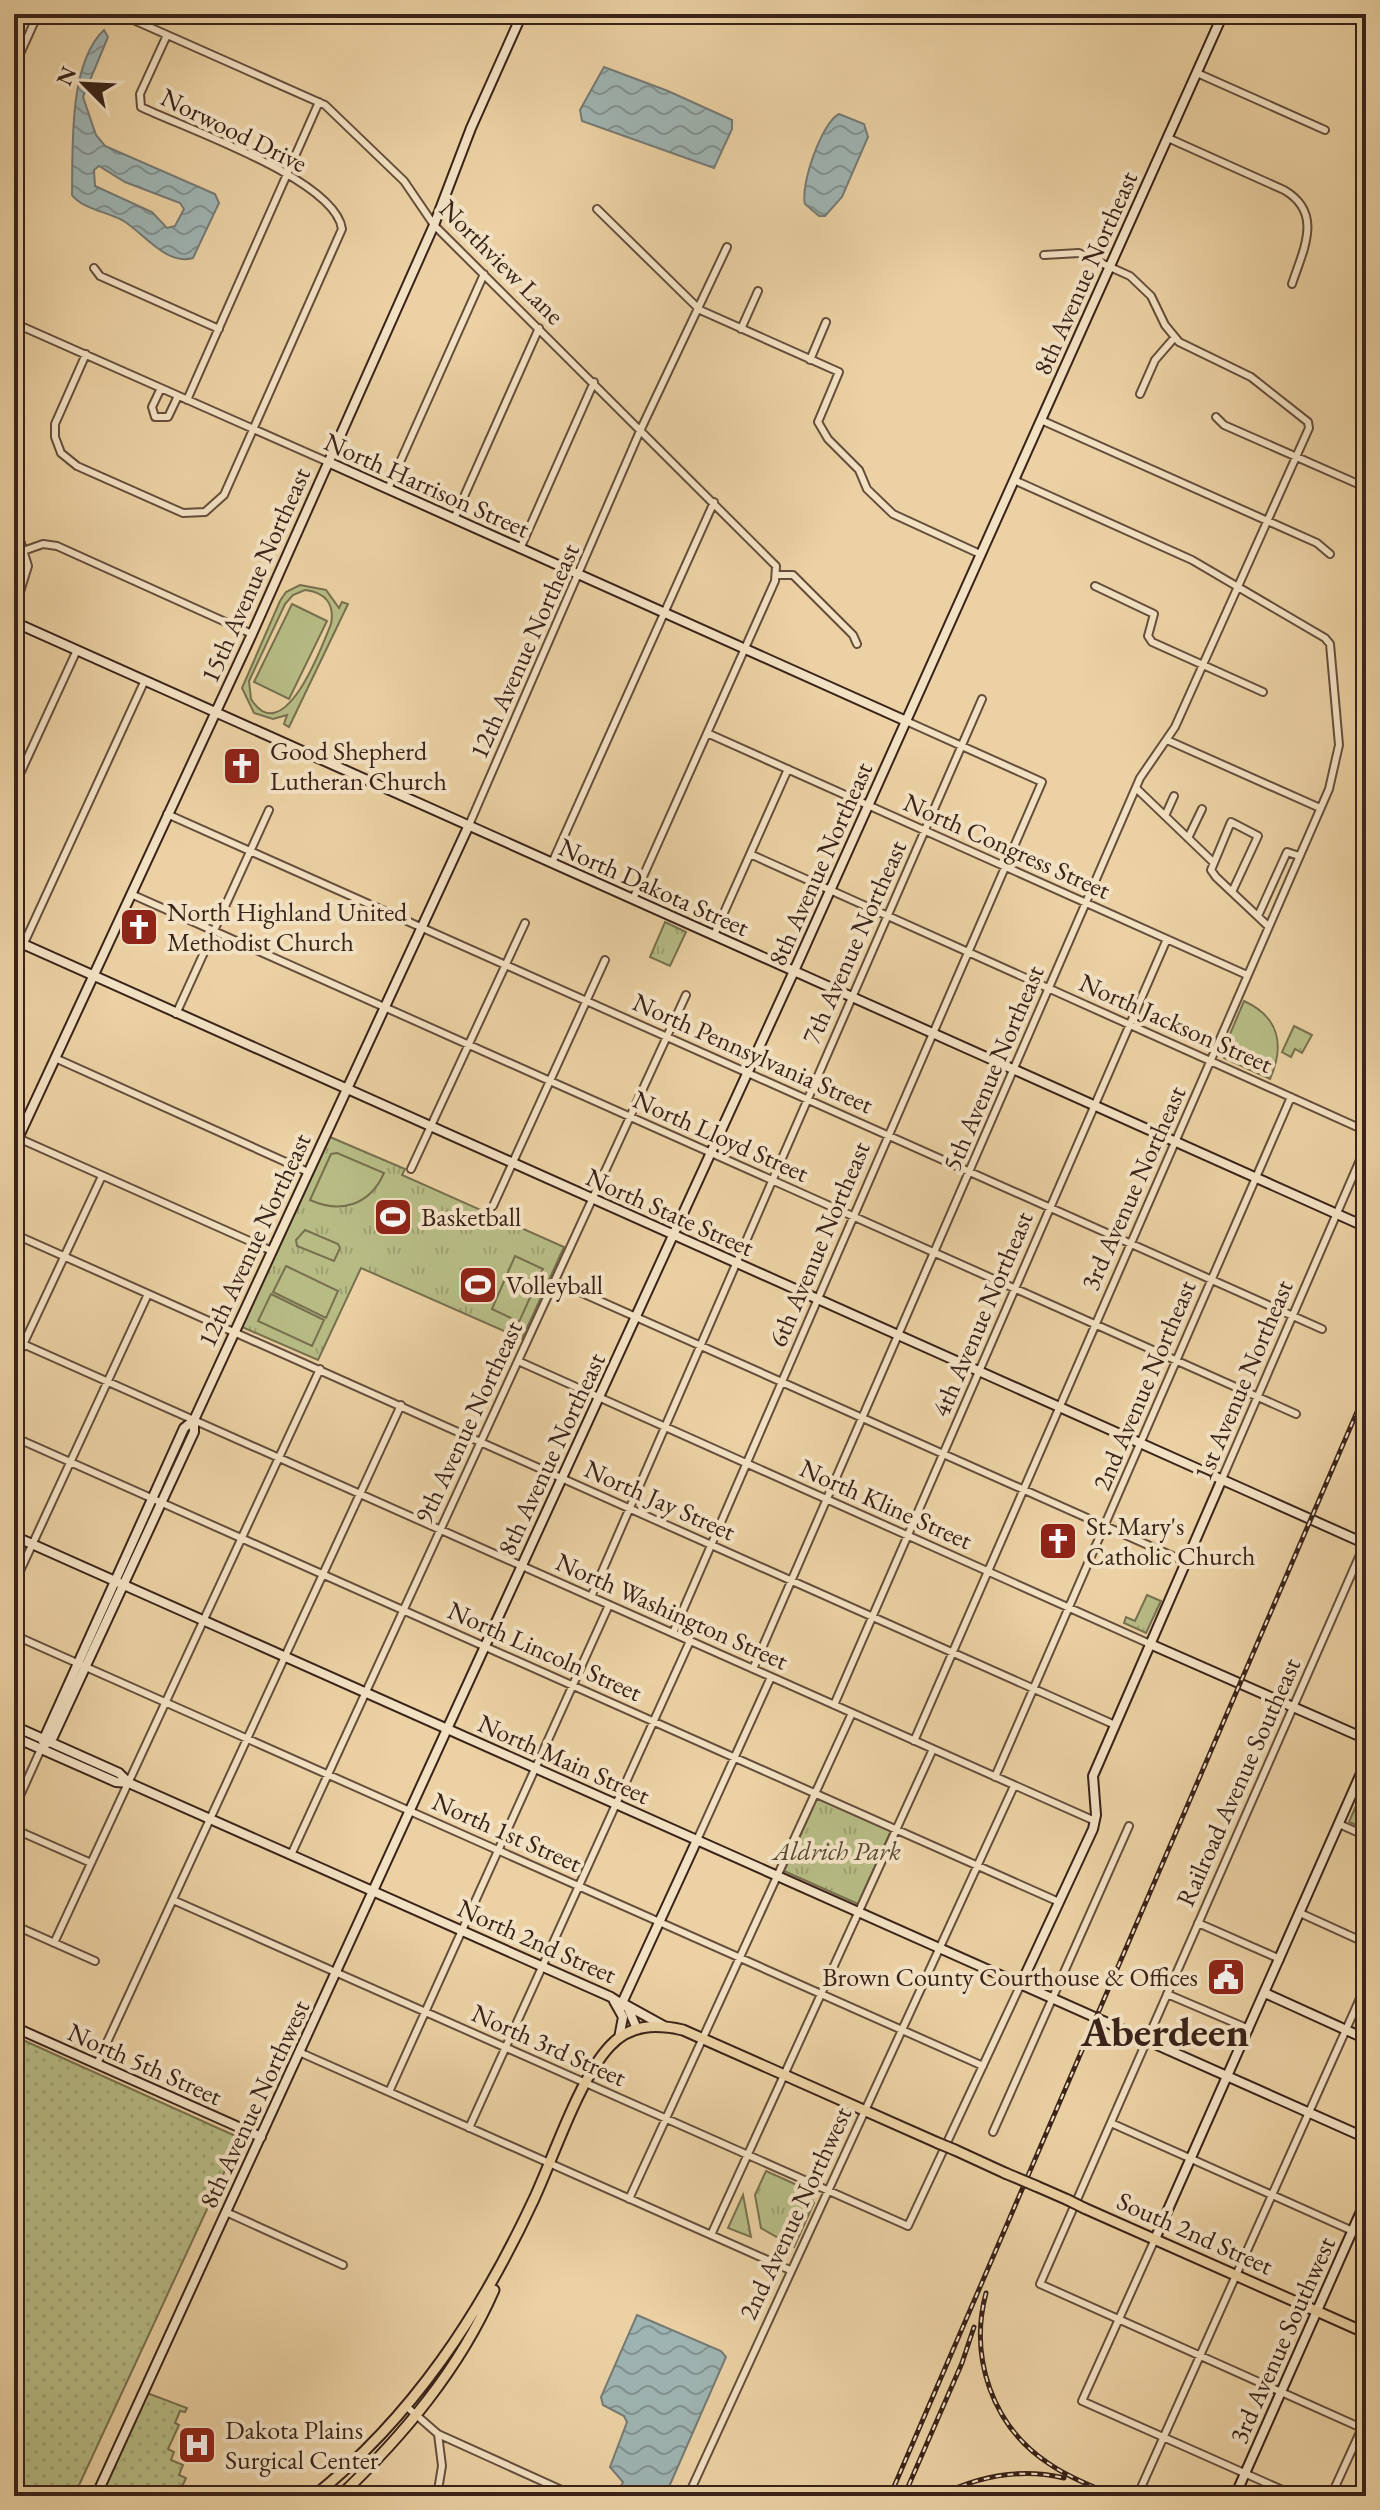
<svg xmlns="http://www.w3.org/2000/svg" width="1380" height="2510" font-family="'EB Garamond',serif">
	<defs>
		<pattern id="grass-dots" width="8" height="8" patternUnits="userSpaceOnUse" patternTransform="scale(2)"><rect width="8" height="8" fill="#b7bc85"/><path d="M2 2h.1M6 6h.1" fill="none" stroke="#9ea172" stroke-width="1.8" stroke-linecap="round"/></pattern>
		<pattern id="park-tufts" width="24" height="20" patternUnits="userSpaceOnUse" patternTransform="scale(2)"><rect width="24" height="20" fill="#b7bc85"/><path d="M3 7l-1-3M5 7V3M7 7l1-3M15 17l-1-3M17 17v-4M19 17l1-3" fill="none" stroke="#9ea172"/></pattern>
		<pattern id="water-waves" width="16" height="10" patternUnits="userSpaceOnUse" patternTransform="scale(2)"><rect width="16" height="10" fill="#9eb4b2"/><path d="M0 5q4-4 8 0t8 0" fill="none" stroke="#829290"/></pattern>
	</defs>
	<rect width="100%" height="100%" fill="#ebd1a3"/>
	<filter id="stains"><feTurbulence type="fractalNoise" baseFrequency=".0025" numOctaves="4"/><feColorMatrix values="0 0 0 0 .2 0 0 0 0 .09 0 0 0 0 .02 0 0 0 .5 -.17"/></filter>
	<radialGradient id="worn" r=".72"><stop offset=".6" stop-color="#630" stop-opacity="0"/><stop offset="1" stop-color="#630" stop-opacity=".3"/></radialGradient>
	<!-- grass -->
	<path fill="url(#grass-dots)" stroke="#78704f" stroke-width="2" d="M14 2036 240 2138 74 2496H14Z
		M147 2393 187 2408 185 2412 180 2411 175 2423 179 2425 168 2449 174 2452 171 2460 183 2465 179 2475 186 2478 178 2496H101Z"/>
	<!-- park -->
	<path fill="url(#park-tufts)" stroke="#78704f" stroke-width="2" d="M665 922 686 932 670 966 650 957Z
		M1294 1026 1312 1035 1302 1053 1295 1049 1291 1057 1282 1052Z
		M330 1137 405 1169 402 1175 564 1247 522 1339 361 1268 318 1360 242 1327Z
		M1147 1595 1161 1601 1146 1633 1124 1623 1126 1617 1135 1621Z
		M1366 1782V1829L1349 1822Z
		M817 1798 891 1831 858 1904 784 1871Z
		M766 2171 806 2189 814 2203 794 2247 761 2228 755 2195Z
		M743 2195 751 2237 728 2228Z"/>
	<!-- garden -->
	<path fill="#b7bc85" stroke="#78704f" stroke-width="2" fill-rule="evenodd" d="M300 585 326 590 339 608 342 602 348 604 289 727 284 724 287 715 273 719 254 713 242 688 280 601 286 592ZM305 590C325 592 335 604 331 624 322 646 284 751 251 699L249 681 285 604 293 595Z
		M292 604 327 621 289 699 254 682Z
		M1244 1001C1279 1017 1285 1045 1270 1079L1224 1058 1222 1053Z
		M337 1153 384 1173C370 1205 341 1214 310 1200L331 1154Z
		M305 1230 338 1244 340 1248 334 1261 297 1246 296 1240Z
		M515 1256 543 1269 519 1322 492 1309Z
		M286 1266 338 1291 326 1318 273 1292Z
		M271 1294 324 1320 312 1346 258 1321Z"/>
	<!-- water -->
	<path fill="url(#water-waves)" stroke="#767a75" stroke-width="2" fill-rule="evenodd" d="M104 30 108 37 83 97 96 135 105 146 215 194 219 203 193 258C166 266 143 232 122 220 107 212 81 208 72 195 73 149 68 64 104 30ZM99 166 125 182 180 203 184 209 175 226 167 228 152 212 95 186 94 170Z
		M604 67 668 91 732 120V129L714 168 582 121 580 110Z
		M839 114 864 124 868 137 842 197 825 216H819L805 204C800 185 822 122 839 114Z
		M637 2315 721 2351 726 2357 665 2496H635L620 2488 623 2482 610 2467 627 2422 624 2416 603 2405 601 2397Z"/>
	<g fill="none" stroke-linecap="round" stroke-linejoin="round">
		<!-- street casing -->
		<g stroke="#664e3c" stroke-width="10">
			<path id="street" d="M120 14 325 105 404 181 434 225 776 566 775 581 633 899
				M14 67 38 14
				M1197 73 1325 130
				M1168 138 1284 190C1324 213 1303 250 1292 284
				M597 209 700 310 839 372 818 422 828 439 859 470 867 489 893 514 980 554
				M94 268 100 276 219 329
				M14 323 328 462
				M741 329 758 291
				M86 354 55 424V437L61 453 77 466 183 513 205 512 224 495 342 229C335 179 184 128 141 107L140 94 167 35
				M810 360 826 322
				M161 388 152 407 155 417H168L178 396
				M1140 394 1155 360 1175 337
				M187 400 319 102
				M1216 417 1224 425 1358 484
				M1041 420 1317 543 1330 554
				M388 489 484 274
				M454 519 539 328
				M14 521 28 566 14 611
				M520 549 594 382
				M26 550 43 544 57 546 252 634
				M777 575H793L853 635 857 644
				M1095 586 1154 614 1148 636 1152 642 1263 692
				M707 733 1247 975
				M1167 740 1320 808
				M14 787 77 650
				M1136 788 1213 862
				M167 814 1322 1329
				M1165 816 1174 796
				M469 825 640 431 727 247
				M1188 838 1202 809
				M750 854 1366 1131
				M552 863 714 502
				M1232 892 1258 836 1231 822 1211 870 1216 877 1268 926
				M131 894 1296 1414
				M1258 916 1287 852 1299 856
				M714 935 788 769
				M14 965 145 680
				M176 1014 269 810
				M55 1058 308 1172
				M18 1138 272 1251
				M411 1169 525 923
				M493 1206 605 960
				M14 1234 1115 1725
				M555 1281 1186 1562
				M14 1340 1095 1821
				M518 1361 1150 1644
				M14 1364 102 1176
				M14 1437 1059 1902
				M1222 1479 1366 1146
				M1366 1541 1040 2284 1366 2430
				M14 1584 148 1294
				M591 1597 982 699
				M673 1633 1042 782 906 721
				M14 1635 983 2066
				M753 1669 1140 778 1175 727 1309 428 1308 422 1251 377 1179 342 1165 325 1151 296 1130 276 1079 253 1044 255
				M834 1705 1167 939
				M914 1741 1329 789 1339 745 1330 644 1325 638 1192 560 1014 480
				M995 1777 1291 1097
				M14 1809 41 1749
				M1339 1824 1366 1836
				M14 1829 91 1863
				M697 1840 771 1677
				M291 1855 686 995
				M173 1900 908 2226 1021 1984
				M1300 1913 1366 1943
				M1198 1923 1280 1959
				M14 1925 95 1961
				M54 1943 320 1369
				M1167 1994 1249 2029
				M299 2052 790 2270
				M97 2064 401 1405
				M389 2092 609 1605
				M1111 2123 1366 2237
				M469 2128 690 1641
				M993 2132 1129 1826
				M629 2199 852 1713
				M226 2212 343 2265
				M711 2235 933 1749
				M1155 2239 1082 2401 1296 2496
				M407 2407 438 2434 575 2496
				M1139 2492 1366 1985
				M437 2496 442 2466 438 2434
				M688 2496 1014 1786
				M1331 2496 1366 2419"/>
		</g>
		<!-- secondary casing -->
		<g stroke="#3a2319" stroke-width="12">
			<path id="secondary" d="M328 462 906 721
				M14 622 1366 1227
				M14 940 1366 1544
				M14 1147 252 634 434 225 471 128 522 14
				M14 1536 1366 2138
				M1150 1644 1366 1739
				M14 1726 119 1773 129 1783 611 1997 628 2008 637 2029
				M14 1737 116 1782 129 1783
				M43 1741 184 1428 194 1420
				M41 1749 53 1737 194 1432V1420L469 825
				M1021 1984 1093 1829 1096 1815 1093 1776 1222 1479
				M1265 1993 1366 2039
				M614 2001 623 2017 619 2038
				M622 2003 697 1840
				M626 2005 664 2026
				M14 2027 261 2137
				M1155 2239 1366 1762
				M96 2496 794 971 1223 14
				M1235 2496 1366 2200"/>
		</g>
		<!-- primary casing -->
		<g stroke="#3a2319" stroke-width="13">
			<path id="primary" d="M955 2150 1005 2173
				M1036 2186 1068 2200
				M1084 2208 1366 2333
				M314 2496C413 2417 481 2313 534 2199 554 2156 579 2079 610 2046 630 2024 656 2024 683 2030L938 2143
				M340 2496C402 2437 459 2370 494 2290"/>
		</g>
		<!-- street -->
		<use href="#street" stroke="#f2e1c3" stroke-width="6"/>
		<!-- secondary -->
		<use href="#secondary" stroke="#f2e1c3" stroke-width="8"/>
		<!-- primary -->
		<use href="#primary" stroke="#ebd1a3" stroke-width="9"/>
		<!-- rail casing -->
		<g stroke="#3a2319" stroke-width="5">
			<path id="rail" d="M1363 14 1366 158
				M986 2293C969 2357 992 2426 1048 2463 1068 2477 1092 2486 1115 2496
				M890 2496 1366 1391
				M904 2496 962 2363 974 2327
				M939 2496C978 2476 1021 2468 1064 2478"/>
		</g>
		<!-- rail -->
		<use href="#rail" stroke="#f2e1c3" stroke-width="2" stroke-dasharray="6" stroke-linecap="butt"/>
		<!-- primary-bridge casing -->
		<g stroke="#3a2319" stroke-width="13" stroke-linecap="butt">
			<path id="primary-bridge" d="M938 2143 955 2150
				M1005 2173 1036 2186
				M1068 2200 1084 2208"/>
		</g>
		<!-- primary-bridge -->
		<use href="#primary-bridge" stroke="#ebd1a3" stroke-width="9"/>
	</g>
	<!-- icons -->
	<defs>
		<g id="church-square" transform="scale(2)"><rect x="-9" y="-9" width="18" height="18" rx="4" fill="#8f2418" stroke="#f2e1c3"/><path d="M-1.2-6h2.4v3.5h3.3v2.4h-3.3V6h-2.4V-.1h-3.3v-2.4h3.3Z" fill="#fff"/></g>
		<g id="stadium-square" transform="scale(2)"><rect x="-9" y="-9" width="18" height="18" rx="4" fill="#8f2418" stroke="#f2e1c3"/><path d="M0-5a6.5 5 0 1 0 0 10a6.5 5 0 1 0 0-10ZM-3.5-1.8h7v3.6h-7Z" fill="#fff"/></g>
		<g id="civic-square" transform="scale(2)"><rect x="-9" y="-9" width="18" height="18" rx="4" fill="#8f2418" stroke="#f2e1c3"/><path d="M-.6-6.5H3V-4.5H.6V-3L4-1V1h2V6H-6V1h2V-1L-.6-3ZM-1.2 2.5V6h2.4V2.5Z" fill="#fff"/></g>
		<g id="hospital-square" transform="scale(2)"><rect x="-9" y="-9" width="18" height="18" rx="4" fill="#8f2418" stroke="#f2e1c3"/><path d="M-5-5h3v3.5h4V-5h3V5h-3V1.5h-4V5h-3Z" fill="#fff"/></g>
	</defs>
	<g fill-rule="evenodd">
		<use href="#church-square" x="242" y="766"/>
		<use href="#church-square" x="139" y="927"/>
		<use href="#stadium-square" x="393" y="1217"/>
		<use href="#stadium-square" x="478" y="1285"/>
		<use href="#church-square" x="1058" y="1541"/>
		<use href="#civic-square" x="1226" y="1977"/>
		<use href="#hospital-square" x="197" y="2445"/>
	</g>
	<g text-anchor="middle" stroke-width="8" stroke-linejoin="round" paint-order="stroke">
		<!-- street labels -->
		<g font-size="26" fill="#3a2319" stroke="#f2e1c3">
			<text transform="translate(234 130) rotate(26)" y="9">Norwood Drive</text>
			<text transform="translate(502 262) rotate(45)" y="9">Northview Lane</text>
			<text transform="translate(1085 273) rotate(-66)" y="9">8th Avenue Northeast</text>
			<text transform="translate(427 485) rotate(24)" y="9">North Harrison Street</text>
			<text transform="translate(255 575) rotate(-66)" y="9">15th Avenue Northeast</text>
			<text transform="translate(524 651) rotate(-66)" y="9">12th Avenue Northeast</text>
			<text transform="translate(1007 846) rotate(24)" y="9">North Congress Street</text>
			<text transform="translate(820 864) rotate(-66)" y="9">8th Avenue Northeast</text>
			<text transform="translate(654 887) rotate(24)" y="9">North Dakota Street</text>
			<text transform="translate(854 942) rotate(-66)" y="9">7th Avenue Northeast</text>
			<text transform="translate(1176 1023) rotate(24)" y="9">North Jackson Street</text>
			<text transform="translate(753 1053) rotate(24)" y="9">North Pennsylvania Street</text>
			<text transform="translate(993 1068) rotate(-67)" y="9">5th Avenue Northeast</text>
			<text transform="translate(721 1136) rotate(24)" y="9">North Lloyd Street</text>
			<text transform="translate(1133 1188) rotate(-66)" y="9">3rd Avenue Northeast</text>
			<text transform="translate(670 1212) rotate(24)" y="9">North State Street</text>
			<text transform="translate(254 1240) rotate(-65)" y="9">12th Avenue Northeast</text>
			<text transform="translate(819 1244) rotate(-67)" y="9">6th Avenue Northeast</text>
			<text transform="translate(982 1314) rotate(-67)" y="9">4th Avenue Northeast</text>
			<text transform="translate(1243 1380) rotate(-67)" y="9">1st Avenue Northeast</text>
			<text transform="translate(1144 1385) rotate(-67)" y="9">2nd Avenue Northeast</text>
			<text transform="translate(468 1422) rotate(-65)" y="9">9th Avenue Northeast</text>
			<text transform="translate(551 1454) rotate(-65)" y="9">8th Avenue Northeast</text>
			<text transform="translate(660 1500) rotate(24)" y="9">North Jay Street</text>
			<text transform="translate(886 1504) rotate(24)" y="9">North Kline Street</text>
			<text transform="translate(672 1611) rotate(24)" y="9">North Washington Street</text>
			<text transform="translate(545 1651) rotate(24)" y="9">North Lincoln Street</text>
			<text transform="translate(564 1759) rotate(24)" y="9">North Main Street</text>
			<text transform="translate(1238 1782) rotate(-66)" y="9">Railroad Avenue Southeast</text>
			<text transform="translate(507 1832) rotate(24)" y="9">North 1st Street</text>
			<text transform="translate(537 1941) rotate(24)" y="9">North 2nd Street</text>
			<text transform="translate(549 2045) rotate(24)" y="9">North 3rd Street</text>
			<text transform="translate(145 2064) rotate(24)" y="9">North 5th Street</text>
			<text transform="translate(254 2104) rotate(-65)" y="9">8th Avenue Northwest</text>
			<text transform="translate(795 2213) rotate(-65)" y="9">2nd Avenue Northwest</text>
			<text transform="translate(1195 2233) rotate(24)" y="9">South 2nd Street</text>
			<text transform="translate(1282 2340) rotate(-66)" y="9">3rd Avenue Southwest</text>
		</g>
		<!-- poi labels -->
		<g font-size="26" fill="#3a2319" stroke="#f2e1c3" text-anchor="start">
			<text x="270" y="760">Good Shepherd<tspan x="270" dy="30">Lutheran Church</tspan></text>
			<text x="167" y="921">North Highland United<tspan x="167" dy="30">Methodist Church</tspan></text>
			<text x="421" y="1226">Basketball</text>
			<text x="506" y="1294">Volleyball</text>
			<text x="1086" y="1535">St. Mary's<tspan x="1086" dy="30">Catholic Church</tspan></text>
			<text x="1198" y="1986" text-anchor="end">Brown County Courthouse &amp; Offices</text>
			<text x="225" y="2439">Dakota Plains<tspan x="225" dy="30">Surgical Center</tspan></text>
		</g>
		<!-- park labels -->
		<g font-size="26" font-style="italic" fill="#594934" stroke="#f2e1c3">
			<text x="837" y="1860">Aldrich Park</text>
		</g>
		<!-- town labels -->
		<g font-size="42" font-weight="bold" fill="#3a2319" stroke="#f2e1c3">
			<text x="1165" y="2046">Aberdeen</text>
		</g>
	</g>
	<!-- margin -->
	<rect width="1380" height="2510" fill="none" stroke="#ebd1a3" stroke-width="48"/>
	<rect x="16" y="16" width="1348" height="2478" fill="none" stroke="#3a2319" stroke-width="4"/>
	<rect x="24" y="24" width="1332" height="2462" fill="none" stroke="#3a2319" stroke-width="2"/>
	<!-- north arrow -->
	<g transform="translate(84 84) rotate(294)" stroke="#f2e1c3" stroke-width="6" paint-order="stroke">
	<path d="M0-6L14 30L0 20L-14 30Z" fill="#3a2319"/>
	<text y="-12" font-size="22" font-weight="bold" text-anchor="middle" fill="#3a2319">N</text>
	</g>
	<rect width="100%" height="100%" filter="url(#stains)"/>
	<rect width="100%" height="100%" fill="url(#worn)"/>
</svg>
